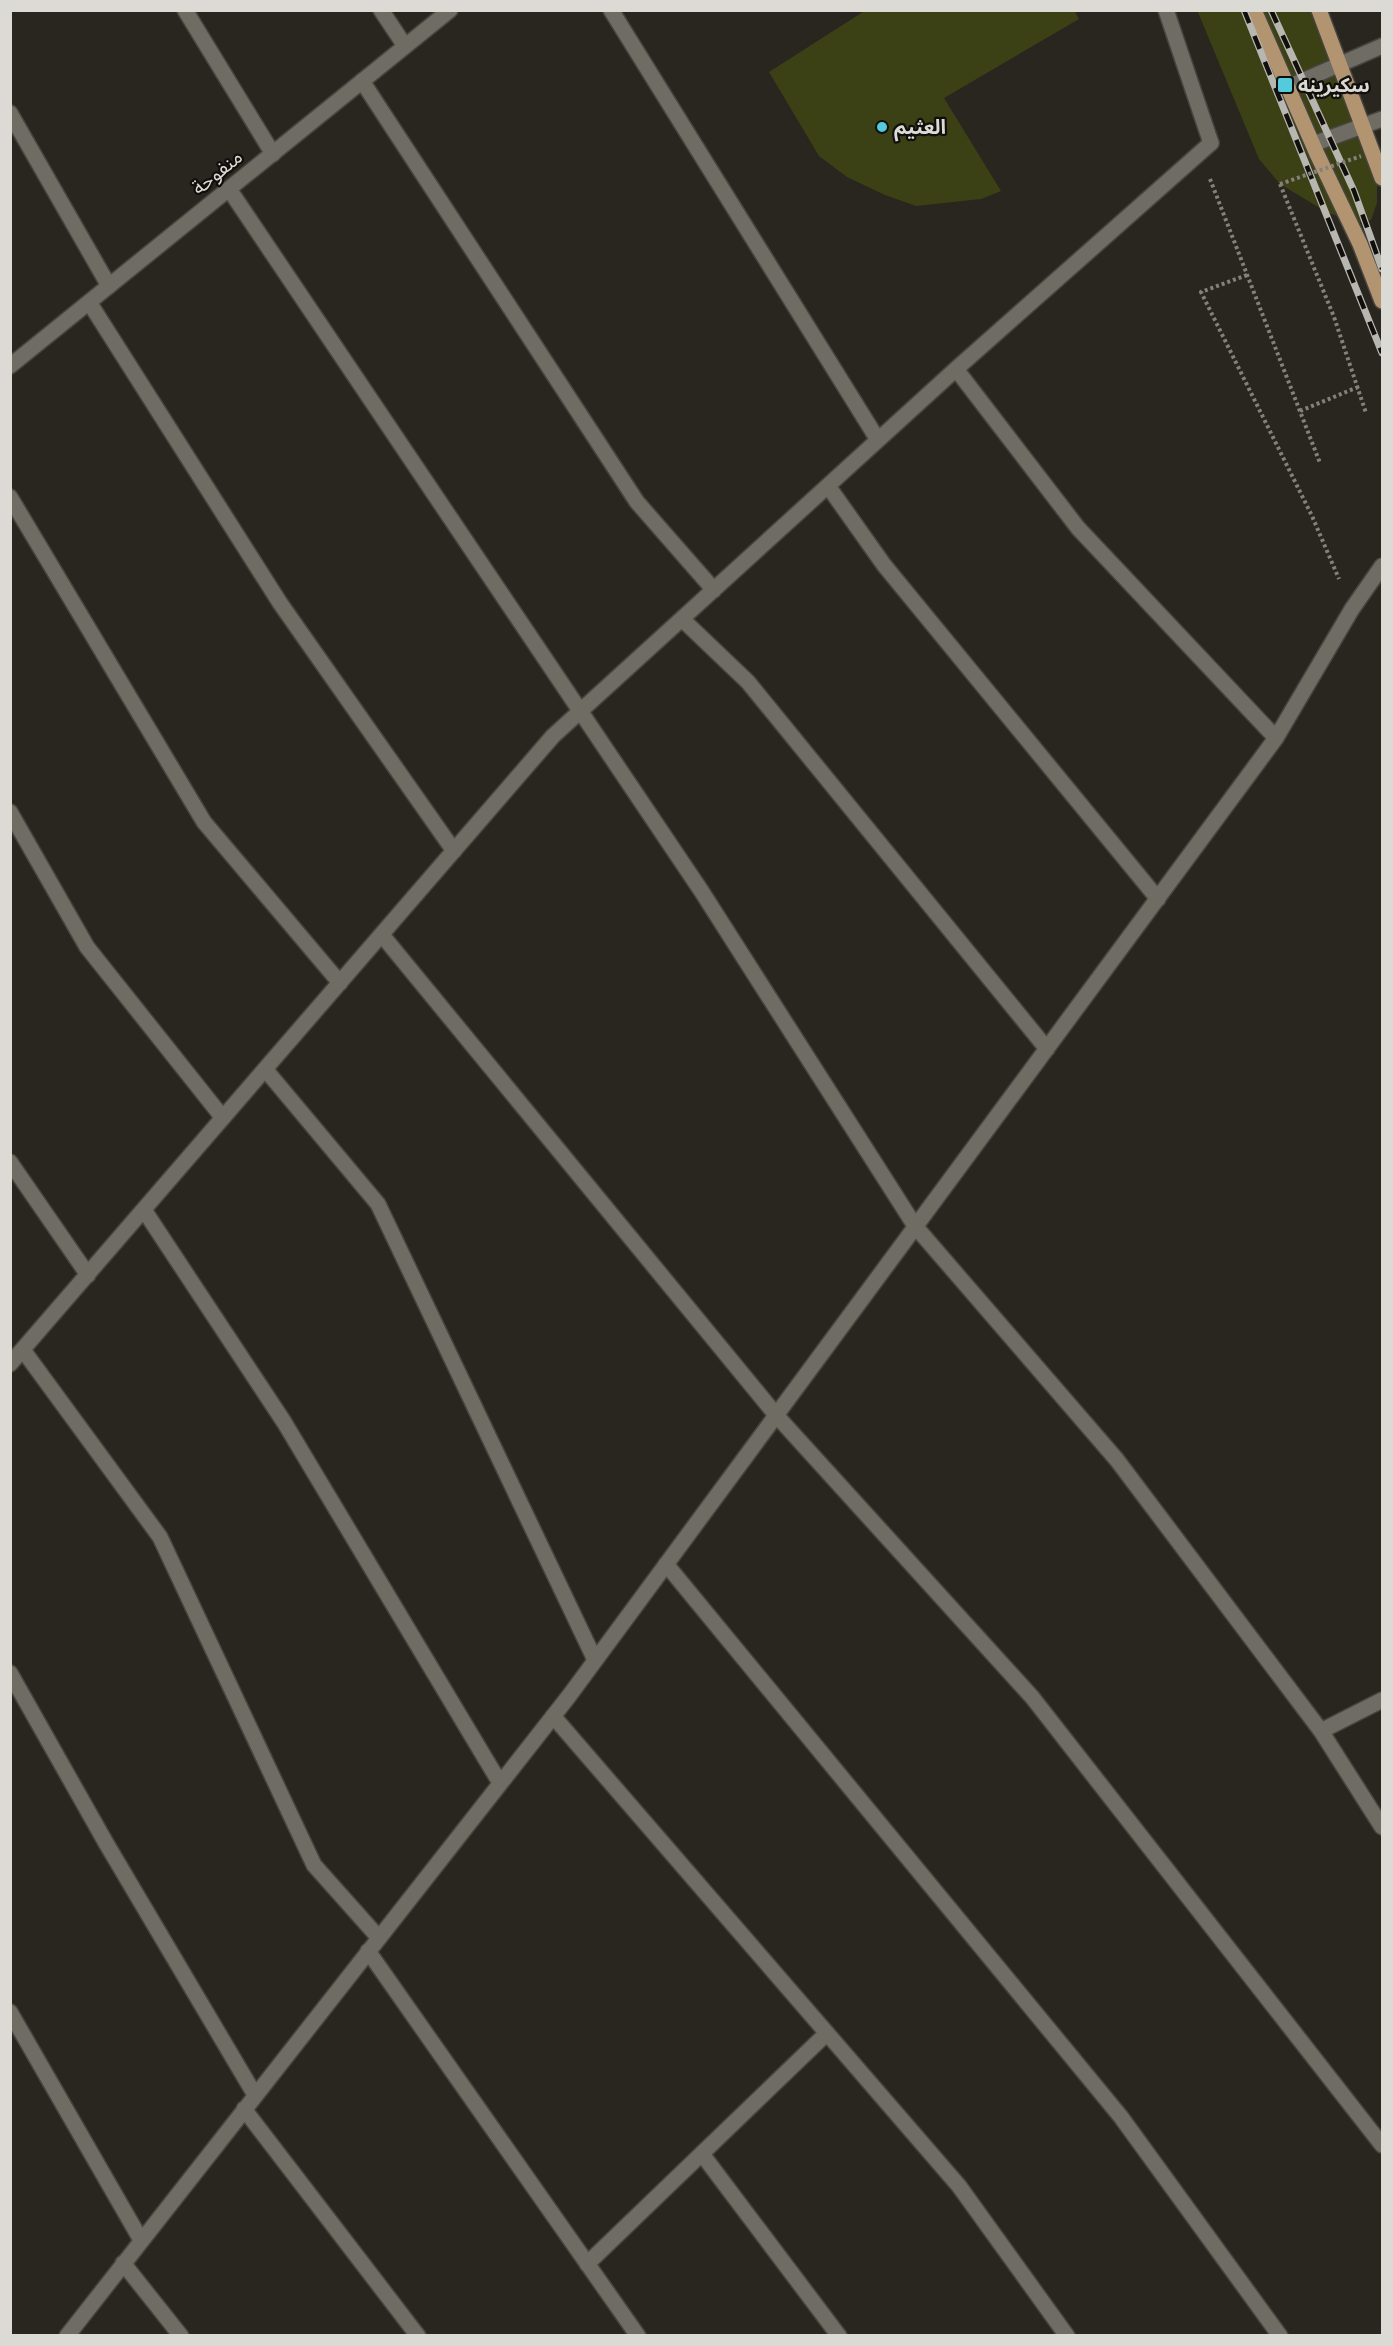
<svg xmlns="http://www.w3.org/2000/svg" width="1393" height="2346" font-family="Poppins,'Noto Sans Arabic',sans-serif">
	<rect width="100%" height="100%" fill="#28261f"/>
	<!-- building -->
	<path fill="#3b4115" d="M866 10H1074L1079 19 944 98 1001 191 981 199 916 206 885 195 847 177 819 156 769 72Z
		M1197 10H1312L1377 171V203L1371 220 1359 222 1328 213 1280 184 1259 159Z"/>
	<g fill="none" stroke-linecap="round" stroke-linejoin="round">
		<!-- street casing -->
		<g stroke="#46443e" stroke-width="18">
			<path id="street" d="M185 10 273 154
				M381 10 405 46
				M611 10 878 440
				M362 81 637 502 714 590
				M10 113 109 286
				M229 189 702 892 915 1226 1117 1460 1321 1731 1382 1827
				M89 302 280 603 454 851
				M956 369 1078 528 1276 738
				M828 486 884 565 1158 899
				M10 497 204 822 340 983
				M682 619 748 682 1047 1049
				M10 812 87 947 223 1118
				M382 935 776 1415 1032 1697 1382 2145
				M265 1069 378 1204 595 1660
				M10 1162 88 1275
				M144 1210 284 1422 500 1783
				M23 1350 160 1537 314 1865 379 1938
				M10 1364 553 736 956 369 1211 143
				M666 1564 1121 2117 1280 2336
				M10 1673 106 1843 255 2095
				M553 1716 959 2186 1067 2336
				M1321 1731 1382 1700
				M368 1951 638 2336
				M10 2012 141 2240
				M244 2109 418 2336
				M702 2154 839 2336
				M123 2263 181 2336
				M587 2264 827 2033
				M67 2336 569 1696 1276 738 1352 609 1382 566"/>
		</g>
		<!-- secondary casing -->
		<g stroke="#46443e" stroke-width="18">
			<path id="secondary" d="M1166 10 1211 143
				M1288 87 1382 46
				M1313 144 1382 119
				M10 366 450 10"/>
		</g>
		<!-- primary casing -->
		<g stroke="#46443e" stroke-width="18">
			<path id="primary" d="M1254 10 1317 154 1360 244 1382 301
				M1319 10 1382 178"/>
		</g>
		<!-- path -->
		<path stroke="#83817b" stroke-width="4" stroke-dasharray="3 3" stroke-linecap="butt" d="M1210 179 1320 463
			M1280 184 1334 317 1366 413
			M1247 275 1201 292 1312 516 1339 579
			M1300 411 1358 387"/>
		<!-- street -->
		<use href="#street" stroke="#6f6c64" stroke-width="15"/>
		<!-- secondary -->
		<use href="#secondary" stroke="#6f6c64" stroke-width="15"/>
		<!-- primary -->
		<use href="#primary" stroke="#b39471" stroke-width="15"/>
		<!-- rail casing -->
		<g stroke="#b7b6b0" stroke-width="7">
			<path id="rail" d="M1244 10 1382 353
				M1271 10 1354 191 1382 269"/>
		</g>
		<!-- rail -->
		<use href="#rail" stroke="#100f0c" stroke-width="4.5" stroke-dasharray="14" stroke-linecap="butt"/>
		<!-- path-bridge -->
		<path stroke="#83817b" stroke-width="4" stroke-dasharray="3 3" stroke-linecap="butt" d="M1280 184 1361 156"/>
	</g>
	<!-- markers -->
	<g fill="#54cadd" stroke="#100f0c" stroke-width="2">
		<rect x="1277" y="77" width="16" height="16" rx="3"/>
		<circle cx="882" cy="127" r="6"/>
	</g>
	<g text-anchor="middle" stroke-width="4.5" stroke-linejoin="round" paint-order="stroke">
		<!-- poi labels -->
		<g font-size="20" font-weight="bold" fill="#dbdad5" stroke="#100f0c" text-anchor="start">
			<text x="1298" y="92">سكيرينه</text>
			<text x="894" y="134">العثيم</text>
		</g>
		<!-- street labels -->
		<g font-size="20" fill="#dbdad5" stroke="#100f0c">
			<text transform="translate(217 172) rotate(-39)" y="7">منفوحة</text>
		</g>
	</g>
	<!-- border -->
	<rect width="1393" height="2346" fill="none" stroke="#dbdad5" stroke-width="24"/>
</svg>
